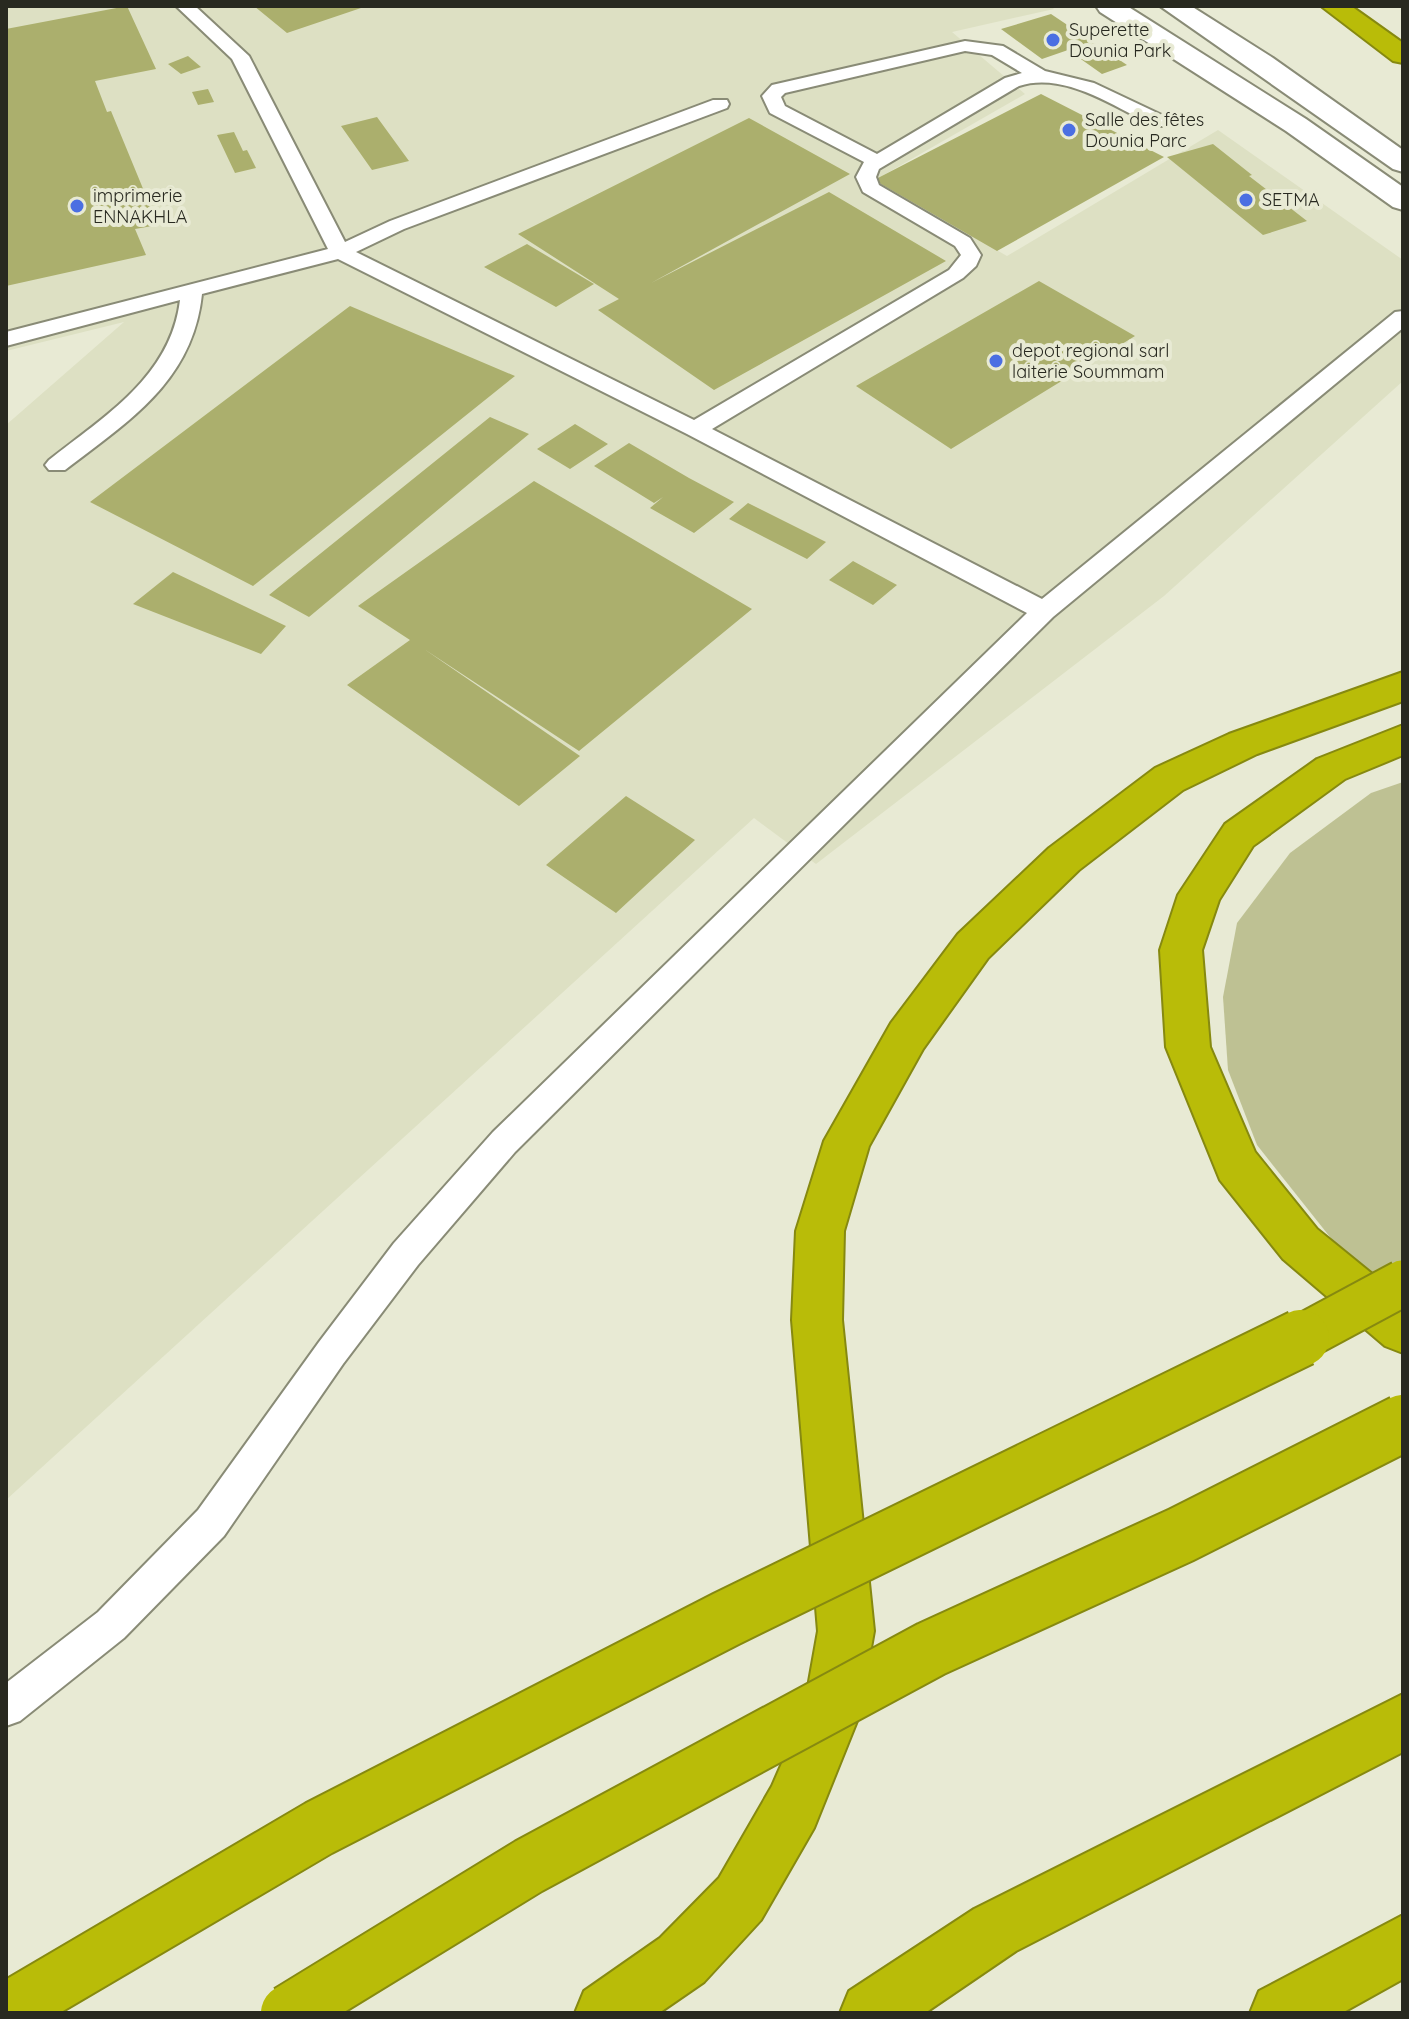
<svg xmlns="http://www.w3.org/2000/svg" width="1409" height="2019" font-family="Quicksand,sans-serif">
	<rect width="100%" height="100%" fill="#e8ead4"/>
	<!-- built -->
	<path fill="#dde0c3" d="M6 6H1051L1054 9 952 32 1025 94 875 180 1007 256 1218 130 1403 260V381L1164 596 816 864 754 818 6 1500V425L124 322 6 351Z"/>
	<!-- green -->
	<path fill="#bec193" d="M1403 782V1302L1353 1266 1257 1145 1228 1070 1223 997 1237 923 1290 853 1371 793Z"/>
	<!-- building -->
	<path fill="#abaf6d" d="M127 6 156 69 95 81 107 112 111 111 158 225 135 229 146 255 6 286V29Z
		M254 6H358L361 8 287 33Z
		M1051 14 1127 65 1102 74 1068 50 1042 59 1001 29Z
		M188 56 201 67 181 74 168 64Z
		M208 89 214 102 198 105 192 92Z
		M1041 94 1164 157 997 251 874 180Z
		M377 117 409 161 372 170 341 126Z
		M749 118 850 174 651 283 829 192 946 261 714 390 598 310 619 299 518 234Z
		M234 132 243 151 247 150 256 168 235 173 217 135Z
		M1213 144 1252 175 1249 176 1307 221 1263 235 1167 157Z
		M527 244 594 284 556 307 484 267Z
		M1039 281 1135 336 951 449 856 386Z
		M350 306 515 376 253 586 90 502Z
		M490 417 529 434 309 617 269 595Z
		M575 424 608 444 570 469 537 449Z
		M629 443 689 478 734 502 694 533 650 508 663 497 654 503 594 466Z
		M534 481 752 609 579 751 424 649 580 756 519 806 347 685 410 640 358 606Z
		M748 503 826 542 807 559 729 519Z
		M853 561 897 585 873 605 829 580Z
		M173 572 286 626 261 654 133 604Z
		M626 796 695 840 616 913 546 865Z"/>
	<g fill="none" stroke-linecap="round" stroke-linejoin="round">
		<!-- lane casing -->
		<g stroke="#898b76" stroke-width="4">
			<path id="lane" d="M176 6H195L249 56 345 242 390 221 713 100H727L729 104 727 108 404 229 356 252 694 420 949 270 961 255 955 246 863 192 856 177 864 162 770 113 762 96 772 85 965 41 1003 46 1045 71 1094 83 1168 118 1171 122 1168 126H1154C1115 107 1064 71 1019 86L879 169 876 177 879 185 970 238 981 255 976 266 963 278 712 429 1042 599 1395 312 1403 311V328L1053 617 515 1152 418 1265 343 1364 224 1536 124 1638 20 1721 6 1726V1683L98 1612 198 1510 319 1342 394 1243 493 1132 1027 613 687 434 338 259 202 294C193 381 129 421 65 470H49L45 465 49 460C105 416 171 376 180 300L6 346V332L328 249 232 59ZM965 51 992 55 1022 73 1005 78 877 154 785 106 781 97 785 93Z"/>
		</g>
		<!-- secondary casing -->
		<g stroke="#898b76" stroke-width="4">
			<path id="secondary" d="M1096 6H1127L1306 119 1403 187V210L1393 207 1286 131 1100 12Z
				M1160 6H1191L1273 58 1403 150V172L1393 169Z"/>
		</g>
		<!-- highway casing -->
		<g stroke="#868910" stroke-width="4">
			<path id="highway" d="M1321 6H1351L1403 43V63L1393 61Z
				M1403 672V701L1257 754 1183 790 1079 870 988 958 923 1049 869 1146 844 1231 842 1320 874 1631 859 1716 814 1828 761 1920 704 1982 659 2013H575L584 1991 660 1938 719 1878 772 1786 803 1715 818 1631 792 1320 796 1231 824 1141 891 1023 958 934 1049 848 1155 768 1229 734Z
				M1403 725V755L1345 779 1253 846 1219 900 1202 950 1210 1047 1255 1152 1317 1229 1403 1299V1353L1385 1346 1283 1259 1220 1180 1166 1047 1160 950 1178 895 1225 824 1317 759Z
				M1403 1694V1752L1016 1951 925 2013H840L849 1991 974 1909Z
				M1403 1915V1979L1342 2013H1250L1259 1991Z"/>
		</g>
		<!-- lane -->
		<use href="#lane" fill="#fff" fill-rule="evenodd"/>
		<!-- secondary -->
		<use href="#secondary" fill="#fff" fill-rule="evenodd"/>
		<!-- highway -->
		<use href="#highway" fill="#b9bc08" fill-rule="evenodd"/>
		<!-- highway-bridge-far1 casing -->
		<g stroke="#868910" stroke-width="49" stroke-linecap="butt">
			<path id="highway-bridge-far1" d="M1297 1340 1403 1283"/>
		</g>
		<!-- highway-bridge casing -->
		<g stroke="#868910" stroke-width="60" stroke-linecap="butt">
			<path id="highway-bridge" d="M6 2012 319 1828 726 1619 1301 1338
				M289 2013 529 1866 931 1649 1181 1535 1403 1423"/>
		</g>
		<!-- highway-bridge-far1 -->
		<use href="#highway-bridge-far1" stroke="#b9bc08" stroke-width="45"/>
		<!-- highway-bridge -->
		<use href="#highway-bridge" stroke="#b9bc08" stroke-width="56"/>
	</g>
	<!-- markers -->
	<g fill="#4b6fe2" stroke="#e8ead4" stroke-width="3">
		<circle cx="1053" cy="40" r="8"/>
		<circle cx="1069" cy="130" r="8"/>
		<circle cx="1246" cy="200" r="8"/>
		<circle cx="77" cy="206" r="8"/>
		<circle cx="996" cy="361" r="8"/>
	</g>
	<g text-anchor="middle" stroke-width="8" stroke-linejoin="round" paint-order="stroke">
		<!-- far-poi labels -->
		<g font-size="18" fill="#282920" stroke="#e8ead4" text-anchor="start">
			<text x="1069" y="36">Superette<tspan x="1069" dy="21">Dounia Park</tspan></text>
			<text x="1085" y="126">Salle des fêtes<tspan x="1085" dy="21">Dounia Parc</tspan></text>
			<text x="93" y="202">imprimerie<tspan x="93" dy="21">ENNAKHLA</tspan></text>
			<text x="1262" y="206">SETMA</text>
			<text x="1012" y="357">depot regional sarl<tspan x="1012" dy="21">laiterie Soummam</tspan></text>
		</g>
	</g>
	<!-- border -->
	<rect width="1409" height="2019" fill="none" stroke="#282920" stroke-width="16"/>
</svg>
